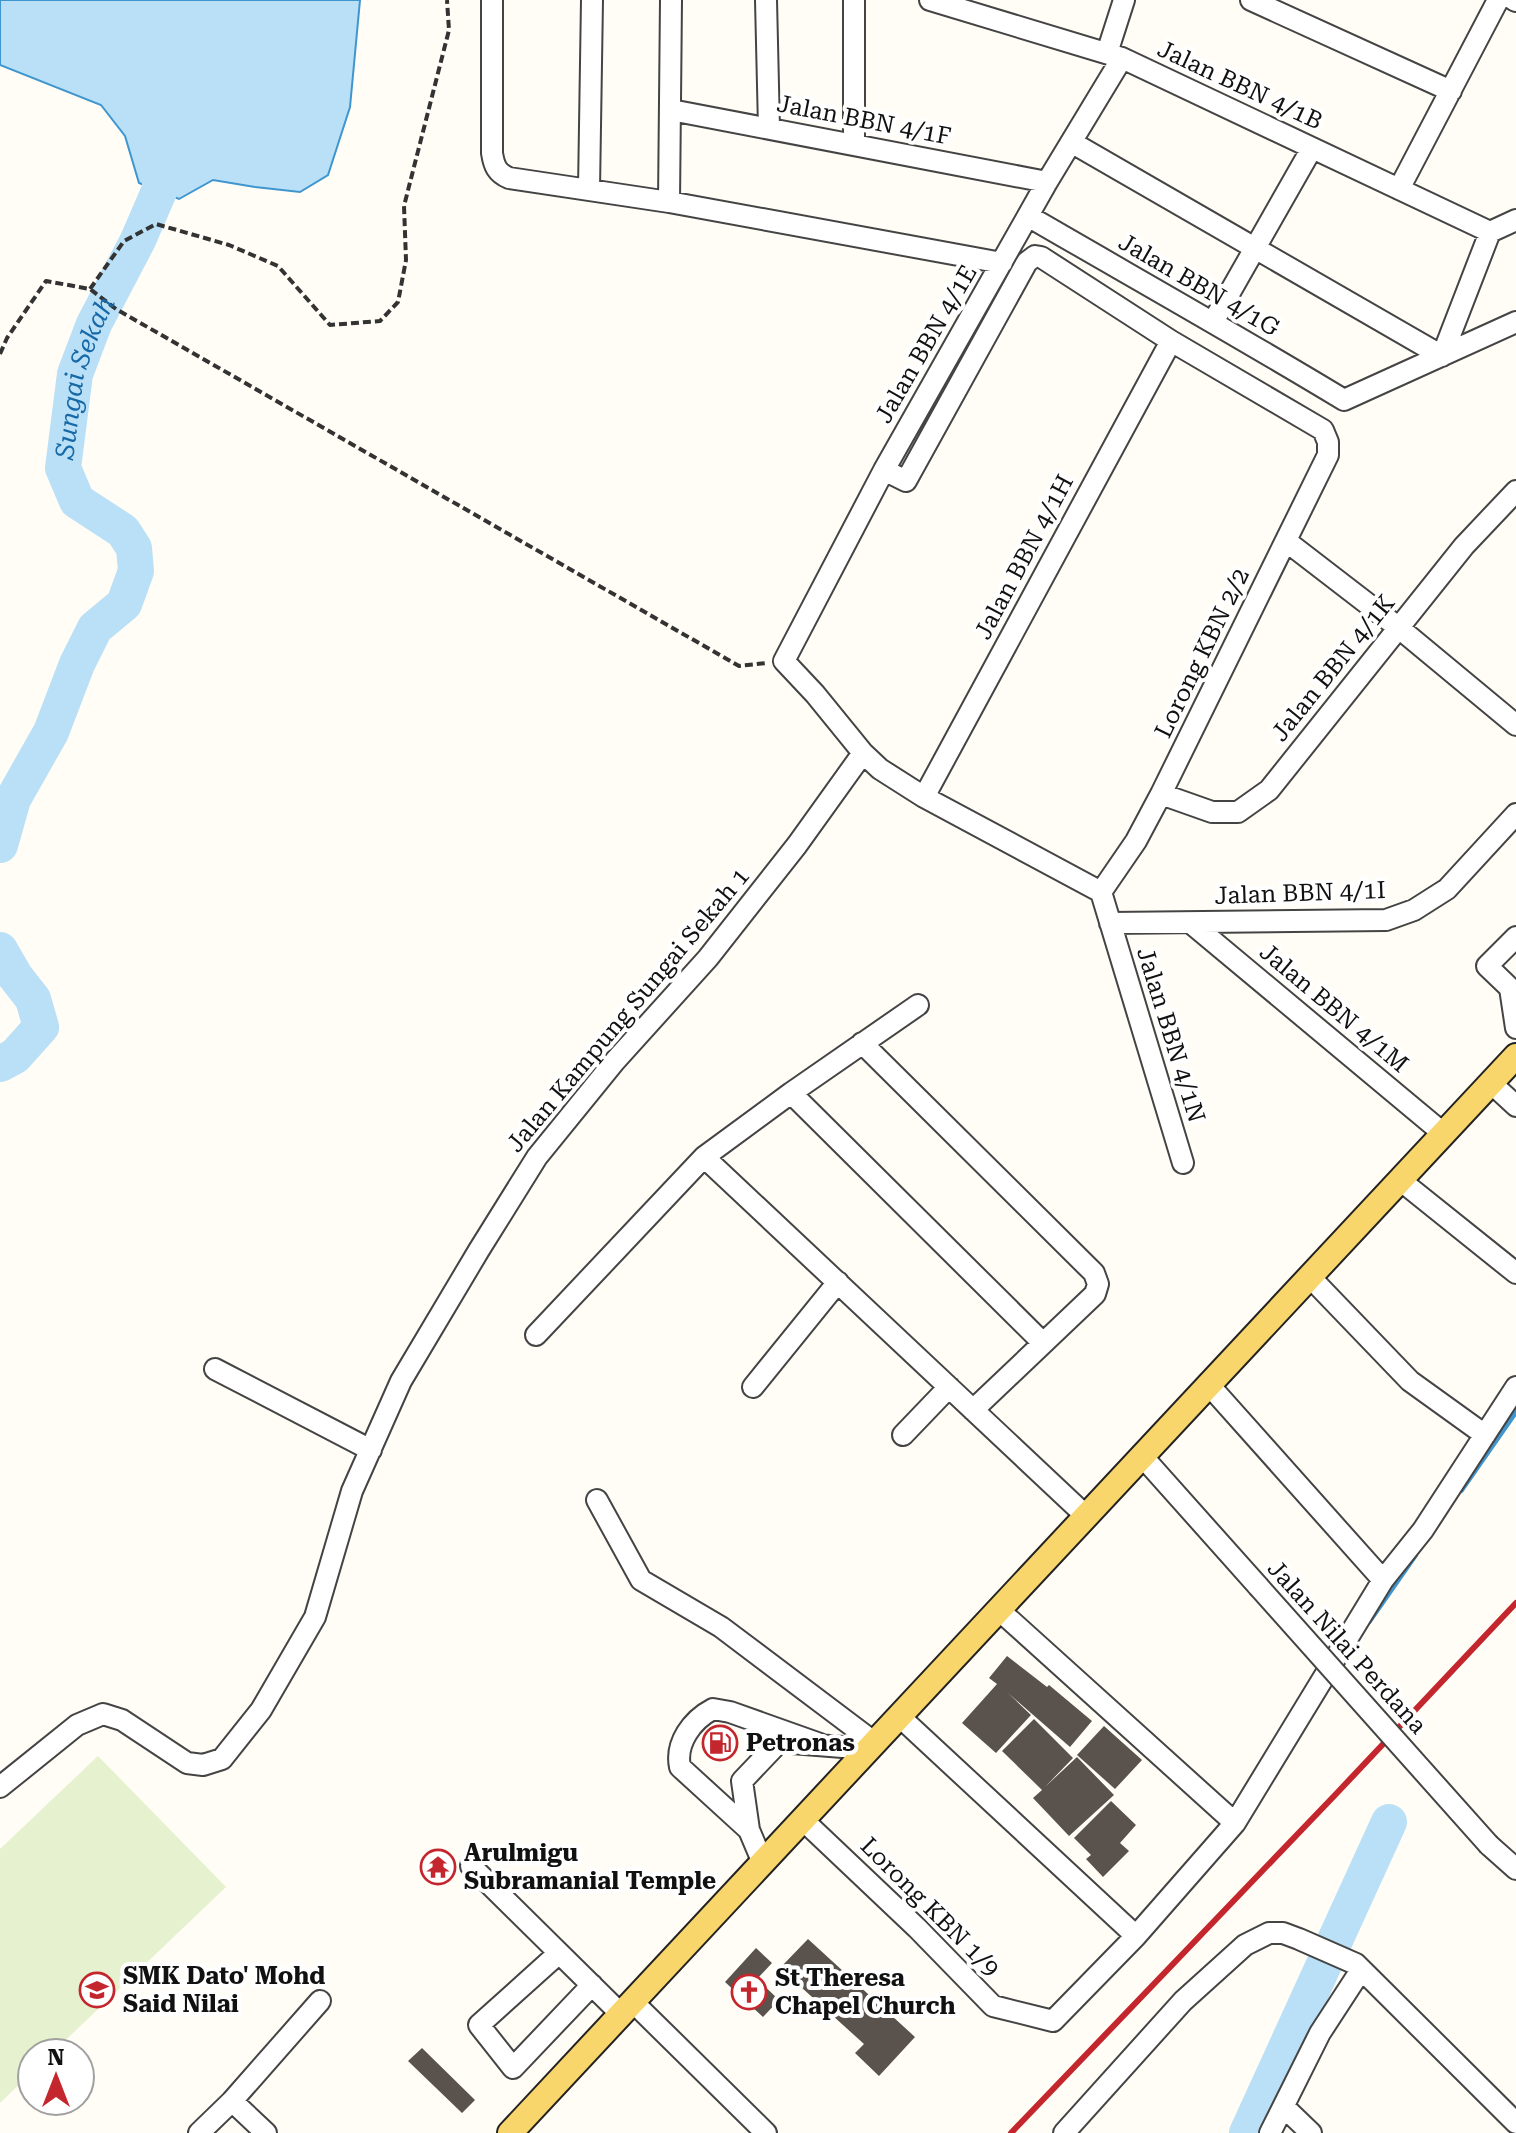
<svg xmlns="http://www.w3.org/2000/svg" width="1516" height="2133" font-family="'Roboto Serif',serif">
	<rect width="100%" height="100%" fill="#fffdf5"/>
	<!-- pitch -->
	<path fill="#e6f2cf" d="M98 1756 226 1887 52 2053H32V2072L0 2103V1849Z"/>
	<!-- water -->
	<path fill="#b9e0f7" stroke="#3f96cf" stroke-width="2" d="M0 0H360L350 107 328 175 300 192 255 187 213 180 179 199 139 183 125 136 101 105 0 65Z"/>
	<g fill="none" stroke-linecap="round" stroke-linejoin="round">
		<!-- stream -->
		<path stroke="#3f96cf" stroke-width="6" d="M1461 1490 1516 1411
			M1369 1621 1415 1555"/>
		<!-- river -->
		<g stroke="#b9e0f7" stroke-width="36">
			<path id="s1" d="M0 845 13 799 51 732 77 664 95 628 124 604 136 571 134 548 123 531 77 501 63 468 75 374 94 324 138 240 160 189V141"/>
			<path d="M0 950 15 976 33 999 41 1027 15 1056 0 1064"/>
			<path d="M1247 2133 1389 1822"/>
		</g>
	</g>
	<!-- building -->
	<path fill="#5a524d" d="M1007 1656 1047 1687 1049 1685 1092 1721 1070 1747 1008 1693 1031 1715 996 1753 962 1723 997 1684 989 1678Z
		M1034 1719 1073 1758 1045 1787 1077 1757 1114 1795 1069 1836 1033 1798 1042 1790 1002 1751Z
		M1104 1726 1142 1760 1115 1789 1077 1755Z
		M1111 1801 1136 1825 1120 1843 1129 1851 1103 1877 1086 1859 1091 1855 1074 1838Z
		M808 1939 915 2037 879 2076 855 2053 864 2044 780 1968Z
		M756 1948 772 1963 757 1979 779 2000 763 2017 725 1982Z
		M422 2048 475 2100 462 2113 408 2061Z"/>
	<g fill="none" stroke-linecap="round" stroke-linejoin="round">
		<!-- minor casing -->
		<g stroke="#444" stroke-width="24">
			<path id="minor" d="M492 0V153C494 166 497 173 509 178L669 202 1002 263
				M766 0 769 128
				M854 0V145
				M930 0 1122 58 1490 232
				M1251 0 1451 91
				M1514 0 1516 1
				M1107 53 1124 0
				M1122 58 1047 182 884 470 784 661 815 694 863 753 880 769 924 797 1101 892 1183 1163
				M671 110 1047 182
				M1071 142 1442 356 1490 232
				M589 189 592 0
				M1399 189 1498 0
				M669 202 671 0
				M1028 216C1133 277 1240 337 1344 400L1516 322
				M1490 232 1516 220
				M1213 322 1312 148
				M884 470 906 481 1027 262 1035 256 1041 257 1171 341 1323 430 1328 442V455L1161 794 1136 841 1101 892
				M1286 541 1399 628 1516 725
				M1161 794 1212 812H1238L1269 790 1464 546 1516 491
				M924 797 1171 341
				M1110 923 1386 920 1414 910 1447 889 1516 814
				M1191 923 1444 1134
				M1516 937 1487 966 1510 988 1516 1028
				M862 1043 1094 1273 1098 1284 1095 1294 973 1410
				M1491 1083 1516 1106
				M791 1093 1043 1343
				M704 1157 1086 1516
				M1400 1180 1516 1273
				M1310 1277 1410 1381 1485 1435
				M536 1335 704 1157 791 1093 918 1005
				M215 1369 371 1450
				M1209 1385 1383 1580
				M753 1387 838 1282
				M903 1435 949 1387
				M1142 1456 1258 1586
				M597 1500 641 1580 721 1627 875 1743
				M999 1610 1235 1823
				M899 1716 1136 1936
				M0 1787 77 1725 103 1714 122 1720 187 1763 203 1765 222 1759 261 1710 315 1617 352 1491 401 1381 479 1250 537 1157 615 1061 708 958 797 845 863 753
				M803 1820 917 1928 993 2006 1053 2021 1136 1936 1235 1823 1383 1580 1423 1530 1516 1387
				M749 1830 680 1767C675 1743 692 1720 713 1709L730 1712 820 1744
				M1489 1845 1516 1869
				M763 1863 749 1830 742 1781 779 1742 868 1749
				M471 1866 621 2014
				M559 1953 479 2025 513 2068 592 1985
				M633 2002 766 2133
				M232 2101 266 2133
				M1284 2107 1311 2133
				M199 2133 232 2101 320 2001
				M1064 2133 1183 2001 1245 1945 1269 1933H1283L1299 1939 1356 1964 1516 2123
				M1270 2133 1320 2033 1361 1970"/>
		</g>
		<!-- major casing -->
		<g stroke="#222" stroke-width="28">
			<path id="major" d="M510 2133 1516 1056"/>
		</g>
		<!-- path -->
		<path stroke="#333" stroke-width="4" stroke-dasharray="8 4" stroke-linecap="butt" d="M90 289 124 241 156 224 229 245 278 266 330 325 380 321 398 302 406 260 404 206 449 30 447 0
			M0 354 7 338 46 281 90 289 116 309 739 666 766 663"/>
		<!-- minor -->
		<use href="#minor" stroke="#fff" stroke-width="20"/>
		<!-- major -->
		<use href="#major" stroke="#f9d66b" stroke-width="24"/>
		<!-- rail -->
		<path stroke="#c4262e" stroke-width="6" d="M1011 2133 1336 1794 1516 1603"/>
		<!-- minor-bridge casing -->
		<g stroke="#444" stroke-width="24" stroke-linecap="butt">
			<path id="minor-bridge" d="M1258 1586 1489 1845"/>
		</g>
		<!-- minor-bridge -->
		<use href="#minor-bridge" stroke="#fff" stroke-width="20"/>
	</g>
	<!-- icons -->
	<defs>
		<g id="fuel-ring" transform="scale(1.8)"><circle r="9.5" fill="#fff" stroke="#c4262e" stroke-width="1.5"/><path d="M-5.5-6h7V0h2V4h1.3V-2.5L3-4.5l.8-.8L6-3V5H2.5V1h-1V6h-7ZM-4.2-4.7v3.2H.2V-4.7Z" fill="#c4262e"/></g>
		<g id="temple-ring" transform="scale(1.8)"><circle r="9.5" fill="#fff" stroke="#c4262e" stroke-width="1.5"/><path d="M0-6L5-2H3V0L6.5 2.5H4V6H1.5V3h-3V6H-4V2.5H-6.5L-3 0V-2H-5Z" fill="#c4262e"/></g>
		<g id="school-ring" transform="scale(1.8)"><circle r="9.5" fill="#fff" stroke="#c4262e" stroke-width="1.5"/><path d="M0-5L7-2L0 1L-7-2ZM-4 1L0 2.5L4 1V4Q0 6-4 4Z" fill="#c4262e"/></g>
		<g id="church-ring" transform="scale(1.8)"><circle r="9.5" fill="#fff" stroke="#c4262e" stroke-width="1.5"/><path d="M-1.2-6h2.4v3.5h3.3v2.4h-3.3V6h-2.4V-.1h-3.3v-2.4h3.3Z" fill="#c4262e"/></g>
	</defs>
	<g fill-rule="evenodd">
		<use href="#fuel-ring" x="720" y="1743"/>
		<use href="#temple-ring" x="438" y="1867"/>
		<use href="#school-ring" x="97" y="1990"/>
		<use href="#church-ring" x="749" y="1992"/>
	</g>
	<g text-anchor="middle" stroke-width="8" stroke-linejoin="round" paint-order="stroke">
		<!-- street labels -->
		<g font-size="24" fill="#111" stroke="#fff">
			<text transform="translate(1240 85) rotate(25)" y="8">Jalan BBN 4/1B</text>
			<text transform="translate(864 120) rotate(11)" y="8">Jalan BBN 4/1F</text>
			<text transform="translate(1199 285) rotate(30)" y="8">Jalan BBN 4/1G</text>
			<text transform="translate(926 344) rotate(-60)" y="8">Jalan BBN 4/1E</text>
			<text transform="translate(1024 557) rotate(-62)" y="8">Jalan BBN 4/1H</text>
			<text transform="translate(1202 653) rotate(-64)" y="8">Lorong KBN 2/2</text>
			<text transform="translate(1333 668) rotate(-51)" y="8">Jalan BBN 4/1K</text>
			<text transform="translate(1300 893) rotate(-2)" y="8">Jalan BBN 4/1I</text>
			<text transform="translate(1334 1008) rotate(40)" y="8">Jalan BBN 4/1M</text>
			<text transform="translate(628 1010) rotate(-50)" y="8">Jalan Kampung Sungai Sekah 1</text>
			<text transform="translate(1171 1035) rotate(73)" y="8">Jalan BBN 4/1N</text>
			<text transform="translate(1347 1647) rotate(48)" y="8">Jalan Nilai Perdana</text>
			<text transform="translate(930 1907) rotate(45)" y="8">Lorong KBN 1/9</text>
		</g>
		<!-- poi labels -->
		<g font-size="24" font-weight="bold" fill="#111" stroke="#fff" text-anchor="start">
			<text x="746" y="1751">Petronas</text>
			<text x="464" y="1861">Arulmigu<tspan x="464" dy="28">Subramanial Temple</tspan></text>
			<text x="123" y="1984">SMK Dato' Mohd<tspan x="123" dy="28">Said Nilai</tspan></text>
			<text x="775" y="1986">St Theresa<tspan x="775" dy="28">Chapel Church</tspan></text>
		</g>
		<!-- water labels -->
		<g font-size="26" font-style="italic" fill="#1768a6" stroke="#fff">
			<text dy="9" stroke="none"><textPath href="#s1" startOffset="538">Sungai Sekah</textPath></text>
		</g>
	</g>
	<!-- north arrow -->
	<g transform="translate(56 2077)"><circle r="38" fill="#ffffff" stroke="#a0a0a0" stroke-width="2"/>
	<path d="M0-6L14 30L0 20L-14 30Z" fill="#c4262e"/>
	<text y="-12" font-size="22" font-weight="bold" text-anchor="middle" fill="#111111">N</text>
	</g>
</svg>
